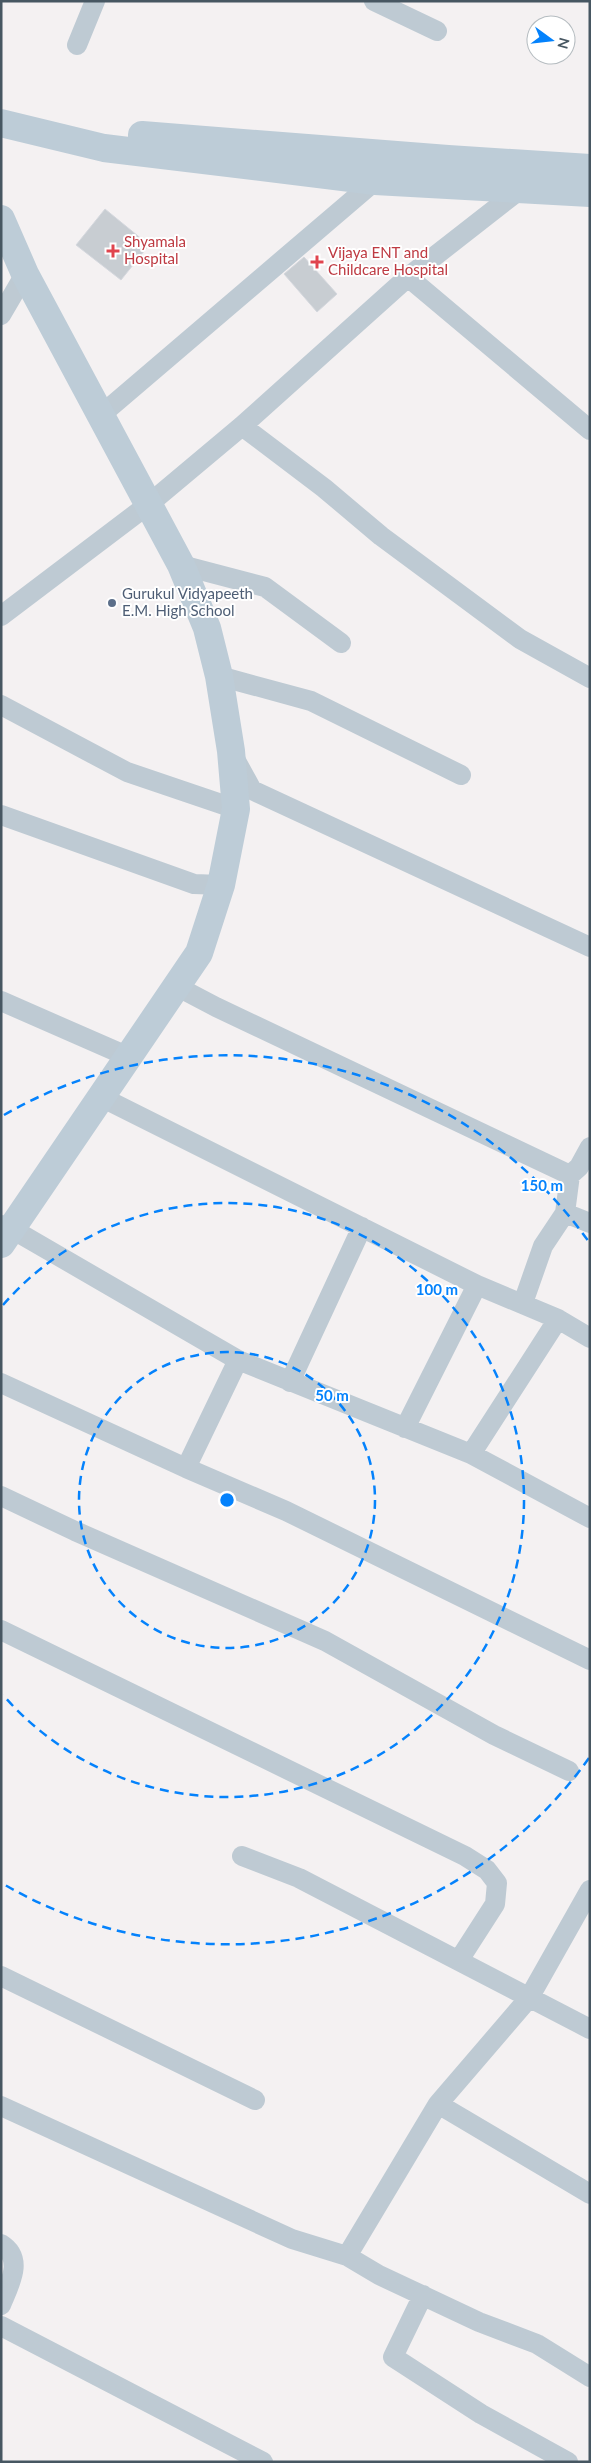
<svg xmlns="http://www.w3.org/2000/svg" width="591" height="2463" font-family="Lato,sans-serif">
	<rect width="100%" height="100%" fill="#f4f1f2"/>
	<!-- building -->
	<path fill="#c8cdd2" stroke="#d5d8de" d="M105 209 149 245 121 280 76 245Z
		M304 257 337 294 317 312 284 274Z"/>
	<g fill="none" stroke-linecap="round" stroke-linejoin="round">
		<!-- minor -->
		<path stroke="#becad3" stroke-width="20" d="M374 1 437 31
			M77 45 95 1
			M408 277 590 430
			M1 315 25 274
			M101 415 375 181
			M242 426 324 488 381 536 520 639 590 678
			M181 565 265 587 341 643
			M1 616 149 504 242 426 408 277 522 188 523 184
			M219 676 311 701 461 775
			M1 705 127 772 236 809
			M235 759 252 790 590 947
			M1 815 194 884 221 885
			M176 986 216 1007 570 1175
			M1 1001 129 1057
			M101 1097 477 1285 558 1319 590 1338
			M565 1213 590 1223
			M1 1225 12 1229 238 1360 471 1454 590 1518
			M523 1303 543 1246 565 1213 570 1175 579 1167 590 1147
			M290 1382 362 1227
			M1 1383 186 1468 286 1511 590 1660
			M405 1428 477 1285
			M471 1454 558 1319
			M186 1468 238 1360
			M1 1496 75 1531 325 1641 494 1735 569 1771
			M1 1630 465 1856 487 1870 497 1883 495 1904 459 1960
			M242 1856 299 1878 590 2029
			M1 1976 255 2100
			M438 2104 529 1998 590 1890
			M1 2106 292 2239 347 2256 379 2275 479 2322 537 2344 590 2377
			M1 2244C25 2259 9 2285 1 2305
			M347 2256 438 2104 590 2194
			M423 2295 393 2357 481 2414 568 2462
			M1 2326 263 2462"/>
		<!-- secondary -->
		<path stroke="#bdccd7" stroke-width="28" d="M1 123 104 148 375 181 590 193
			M142 135 448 159 590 168
			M1 219 25 274 181 565 207 628 219 676 231 751 236 809 221 885 199 953 1 1244"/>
	</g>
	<!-- distance rings -->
	<g fill="none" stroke="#0482fc" stroke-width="2.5" stroke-dasharray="9 6">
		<circle cx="227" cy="1500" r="148"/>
		<path d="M3 1305A297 297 0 1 1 3 1695"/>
		<path d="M589 1758A445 445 0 0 1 5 1885M4 1115A445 445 0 0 1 589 1242"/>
	</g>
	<!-- markers -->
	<g fill="#e0444e" stroke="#fff" stroke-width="2">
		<path d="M110.5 243.5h5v5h5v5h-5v5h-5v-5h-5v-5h5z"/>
		<path d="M314.5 254.5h5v5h5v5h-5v5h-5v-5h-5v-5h5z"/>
	</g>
	<circle fill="#5c6f8a" stroke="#fff" stroke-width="2" cx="112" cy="603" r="5"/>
	<g text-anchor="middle" stroke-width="4" stroke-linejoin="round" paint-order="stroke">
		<!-- health labels -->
		<g font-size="15" fill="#be3a42" stroke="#fff" text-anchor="start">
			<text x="124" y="247">Shyamala<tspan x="124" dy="17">Hospital</tspan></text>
			<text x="328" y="258">Vijaya ENT and<tspan x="328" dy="17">Childcare Hospital</tspan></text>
		</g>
		<!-- service labels -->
		<g font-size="15" fill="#4e5e75" stroke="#fff" text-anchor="start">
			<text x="122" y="599">Gurukul Vidyapeeth<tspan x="122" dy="17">E.M. High School</tspan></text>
		</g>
	</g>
	<circle cx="227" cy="1500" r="8" fill="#0482fc" stroke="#fff" stroke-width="2.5"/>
	<g font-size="15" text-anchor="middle" font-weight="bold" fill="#0482fc" stroke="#fff" stroke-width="4" stroke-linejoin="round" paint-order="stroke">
		<text x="542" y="1191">150 m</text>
		<text x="437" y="1295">100 m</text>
		<text x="332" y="1401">50 m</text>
	</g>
	<!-- border -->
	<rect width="591" height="2463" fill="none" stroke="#475762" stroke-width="5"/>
	<!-- north arrow -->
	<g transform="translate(551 40) rotate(105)"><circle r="24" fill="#ffffff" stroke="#b5bcc0"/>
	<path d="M0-4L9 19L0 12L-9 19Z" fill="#0482fc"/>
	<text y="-8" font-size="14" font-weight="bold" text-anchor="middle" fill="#475762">N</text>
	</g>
</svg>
